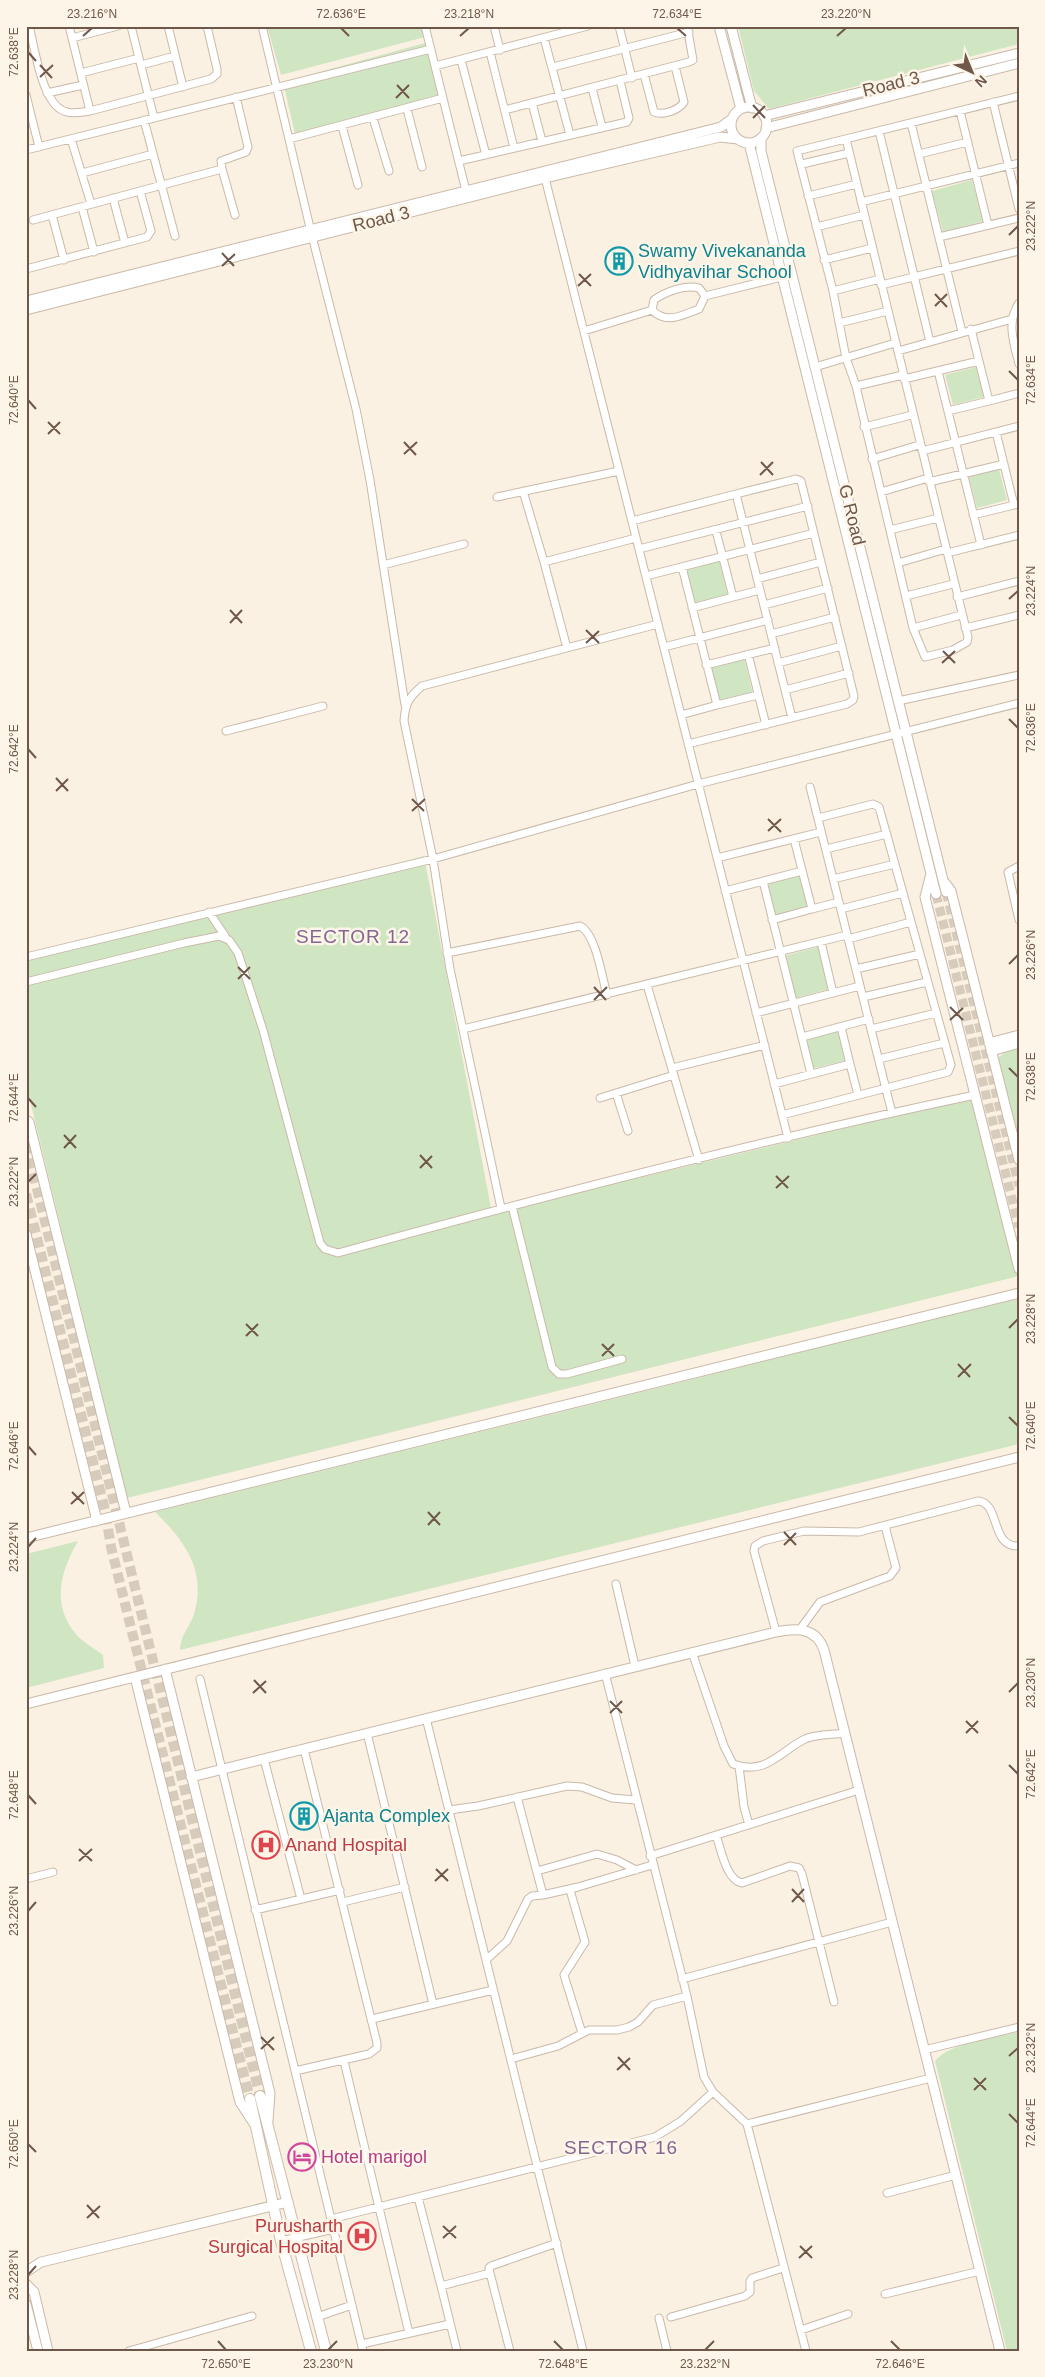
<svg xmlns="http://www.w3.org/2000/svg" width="1045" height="2377" font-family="Arial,sans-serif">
	<rect width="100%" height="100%" fill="#faf1e2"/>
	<!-- green -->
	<path fill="#d0e6c2" d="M267 26H422L425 37 281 75Z
		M738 26H1019V44L769 109 754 91Z
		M425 43 440 96 295 134 283 82Z
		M972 180 983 221 943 232 932 191Z
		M976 367 984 397 953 405 945 375Z
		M999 469 1007 500 977 508 969 477Z
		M719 560 728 596 694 605 685 569Z
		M744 658 753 694 719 703 710 667Z
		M424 856 492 1213 979 1096 1019 1266V1276L127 1498 26 1084V961Z
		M800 875 808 908 774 916 767 883Z
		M818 947 829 989 795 998 784 956Z
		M838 1031 845 1061 811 1069 804 1040Z
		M1019 1045V1164L992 1063 1011 1047Z
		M1019 1296V1444L180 1650C181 1633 189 1629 194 1614 207 1571 185 1541 155 1512L702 1377Z
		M78 1541C61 1571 51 1603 75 1633 82 1642 94 1648 103 1655L104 1668 26 1688V1554Z
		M1019 2032V2351H1007L935 2061C950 2042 995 2038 1019 2032Z"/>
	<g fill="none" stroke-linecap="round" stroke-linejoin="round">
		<!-- tertiary-tunnel -->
		<path stroke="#d7cbbc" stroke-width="9" stroke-dasharray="9 4.5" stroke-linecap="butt" d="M946 892 1019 1186
			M936 894 1019 1227"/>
		<!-- secondary-tunnel -->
		<path stroke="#d7cbbc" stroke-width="10" stroke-dasharray="10 5" stroke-linecap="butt" d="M26 1144 260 2096
			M26 1194 105 1510 111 1547 132 1632 250 2099"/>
		<!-- minor casing -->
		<g stroke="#c9b9a9" stroke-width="9">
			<path id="minor" d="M29 26C35 48 42 107 67 112 74 114 83 112 90 111L211 79 217 74V69L207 26
				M69 26 90 111
				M131 26 154 118
				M168 26 183 87
				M262 26 312 236 356 409 370 480 405 705
				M425 26 467 195
				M494 26 500 50
				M619 26 632 78
				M72 38 118 26
				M544 38 570 135
				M490 52 514 148
				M461 60 486 155
				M141 65 175 56
				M435 66 588 26
				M553 67 689 32
				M81 73 139 58
				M644 74 654 112C663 116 679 110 684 102L675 66
				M592 88 602 127
				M47 93 83 85
				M26 95 39 147
				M993 102 1019 209
				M532 103 542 141
				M407 109 422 167
				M505 110 689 62 693 60 687 26
				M960 111 988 225
				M373 118 389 171
				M144 120 175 236
				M911 123 962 332
				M342 126 358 185
				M879 131 930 342
				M71 139 91 204
				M289 139 443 98
				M846 139 968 637 967 642 953 650 925 657 913 628 856 386 846 358 833 291 797 151 1019 96
				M26 150 431 49
				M919 154 968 142
				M459 161 627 122 629 118 620 81
				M802 164 849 153
				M222 169 235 215
				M82 173 153 154
				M544 174 788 1138
				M140 191 222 169 221 161 246 152 248 147 236 97
				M808 196 857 184
				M113 198 125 243
				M861 202 1019 163
				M82 207 94 252
				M52 215 64 260
				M816 227 864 215
				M939 237 1019 218
				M824 260 872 248
				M26 269 147 237 151 231 140 191 33 220
				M881 285 1019 251
				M833 291 880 279
				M1019 303C1006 322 1014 344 1019 364
				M652 310 654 300C665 292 685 284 699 288L705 296
				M839 323 888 311
				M971 329 989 401 1019 393
				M584 331 652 310C667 325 682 315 699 309L705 296 782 277
				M898 351 1012 319
				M815 367 895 343
				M938 371 981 545
				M904 379 979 361
				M856 386 903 375
				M948 411 989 401
				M864 427 912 415
				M996 432 1014 505 1019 504
				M922 451 1019 426
				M872 459 919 445
				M929 482 1004 464
				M523 491 544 562
				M881 492 928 478
				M497 497 619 471
				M973 515 1014 505
				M632 521 736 494 792 718
				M890 530 938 518
				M716 531 733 597 760 590
				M639 549 808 506
				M947 553 1019 535
				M898 563 946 549
				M383 565 464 544
				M646 576 814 533
				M757 579 821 562
				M906 596 953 584
				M957 597 1019 581
				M764 605 828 588
				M692 608 733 597
				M913 628 961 615
				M965 628 1019 615
				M771 634 835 617
				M664 647 768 620
				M567 648 544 562 636 538
				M748 654 766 725
				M778 663 842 646
				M706 665 775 648
				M785 690 849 673
				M898 701 1019 675
				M717 705 758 695
				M681 715 717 705 682 567
				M226 731 323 706
				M688 744 847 704 853 700 854 696 801 481 796 479 736 494
				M810 787 892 1113
				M794 839 812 909 839 902
				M826 849 887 834
				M717 858 821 832
				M1019 866 1008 872 1019 920
				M833 879 895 864
				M763 881 811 1074
				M725 891 802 871
				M841 909 903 893
				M209 912 225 936
				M772 920 812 909
				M848 939 911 922
				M821 942 833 993
				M447 953 580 926C596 934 602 977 607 995
				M26 957 433 859 698 784 1019 703
				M856 969 920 954
				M26 982 184 943 219 936 229 940 238 953 263 1030 320 1243 325 1249 338 1253C548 1195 761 1140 975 1095
				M647 985 699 1160
				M863 997 927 982
				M756 1013 860 986
				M841 1027 850 1064
				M463 1029 847 935
				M871 1029 936 1013
				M802 1037 869 1019
				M879 1059 944 1043
				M672 1068 765 1045
				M774 1084 850 1064 858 1095
				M616 1093 628 1131
				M600 1098 674 1075
				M782 1115 948 1072 951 1065 879 807 873 804 818 818
				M512 1206 552 1367 559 1374H567L622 1359
				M501 1208 450 969 433 859 404 721C405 704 409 697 422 686L658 624
				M616 1584 635 1666
				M801 1628 820 1602 890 1576 896 1568 885 1526
				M776 1632 754 1551 755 1546 763 1541 804 1531 859 1532 978 1501C1001 1503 990 1548 1019 1546
				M692 1652 724 1746 733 1764C767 1776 780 1751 805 1739 817 1734 832 1735 845 1733
				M605 1673 687 1996 704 2077 713 2092 747 2124 806 2351
				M200 1679 363 2351
				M426 1718 583 2351
				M367 1733 433 2004
				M264 1759 301 1899
				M739 1766 744 1807 749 1825
				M517 1797 543 1895 578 1887 652 1865
				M449 1810 478 1806 567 1786 582 1787 612 1798 636 1800
				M716 1835C721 1849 726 1880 742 1883L790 1866 799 1868 802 1874 834 2002
				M650 1856 859 1790
				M537 1871 597 1854 617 1860 636 1870
				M26 1879 53 1872
				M570 1890 585 1942 564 1975 582 2033
				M343 1902 405 1887
				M255 1910 340 1890
				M486 1960 507 1941 528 1899 532 1896 543 1895
				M682 1979 892 1922
				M372 2019 493 1990
				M924 2050 1019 2027
				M511 2059 558 2046 589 2030H617L629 2027 638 2022 653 2005 687 1996
				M344 2061 409 2333
				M295 2071 369 2054 377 2048V2043L304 1749
				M747 2124 931 2078
				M887 2193 956 2175
				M418 2197 441 2286 490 2273 510 2351
				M331 2219 655 2137 681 2121 713 2092
				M281 2241 334 2229
				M490 2273 489 2268 491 2266 557 2243
				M441 2286 457 2351
				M885 2294 980 2271
				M317 2317 352 2305
				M671 2317 745 2296 750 2292V2281L752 2278 783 2268
				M659 2318 667 2351
				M801 2330 848 2314
				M362 2344 450 2324
				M129 2351 252 2316"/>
		</g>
		<!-- tertiary casing -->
		<g stroke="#c9b9a9" stroke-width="11">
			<path id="tertiary" d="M719 26 741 109
				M731 26 752 108
				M731 125a18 18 0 1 1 36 0a18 18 0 1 1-36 0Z
				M764 116 1019 53
				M766 128 1019 63
				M761 138V151L946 892
				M749 143 936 894
				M26 301 721 127 732 119
				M26 310 545 178 720 137 738 139
				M930 877 925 897 1019 1269
				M946 884 951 891 1019 1160
				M989 1043 1019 1035
				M991 1051 1019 1043
				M26 1120 29 1122 126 1513
				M26 1234 97 1521
				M26 1538 1019 1293
				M165 1669 270 2093 268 2121
				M135 1677 240 2102 255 2125
				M26 1704 1019 1457
				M191 1777 776 1632C797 1628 816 1627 824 1650L1000 2351
				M26 2272 41 2262 54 2259 288 2202
				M26 2284 34 2292 48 2351
				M26 2304 38 2351"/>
		</g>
		<!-- secondary casing -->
		<g stroke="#cfbbaa" stroke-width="12">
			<path id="secondary" d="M260 2096 326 2351
				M250 2099 281 2241 311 2351"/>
		</g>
		<!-- minor -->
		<use href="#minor" stroke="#fff" stroke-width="7"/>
		<!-- tertiary -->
		<use href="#tertiary" stroke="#fff" stroke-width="9"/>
		<!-- secondary -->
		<use href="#secondary" stroke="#fff" stroke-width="10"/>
	</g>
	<!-- ticks -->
	<path fill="none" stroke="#6f584a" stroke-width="2" d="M341 28 349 36M677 28 686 36M83 36 92 28M460 36 469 28M837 36 846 28M28 52 36 61M40 65 52 78M40 77 53 65M397 85 409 98M396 98 409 85M753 105 765 118M753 118 765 106M1009 235 1018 226M222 253 234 266M222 266 235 254M579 274 591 286M578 286 591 274M935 294 947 307M935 306 947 294M1009 371 1018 380M28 400 36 409M48 422 60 434M48 434 60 422M404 442 416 455M404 454 417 442M761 462 773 475M760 475 773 462M1009 599 1018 591M230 610 242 623M230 623 242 610M586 630 599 643M586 643 599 631M943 651 955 663M942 663 955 651M1009 719 1018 728M28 749 36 758M56 778 68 791M56 791 68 779M412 799 424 811M412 811 425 799M768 819 781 832M768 831 781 819M1009 964 1018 955M238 967 250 979M238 979 250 967M594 987 606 1000M594 1000 607 987M950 1007 963 1020M950 1020 963 1008M1009 1068 1018 1077M28 1098 36 1107M64 1135 76 1148M64 1148 76 1135M420 1155 432 1168M420 1168 432 1156M776 1176 788 1188M28 1182 36 1174M776 1188 789 1176M246 1324 258 1336M1009 1328 1018 1319M246 1336 258 1324M602 1344 614 1356M602 1356 614 1344M958 1364 970 1377M958 1377 971 1364M1009 1417 1018 1426M28 1446 36 1455M72 1492 84 1504M71 1504 84 1492M428 1512 440 1525M428 1525 440 1512M784 1532 796 1545M784 1545 796 1533M28 1547 36 1538M254 1680 266 1693M1009 1692 1018 1683M253 1693 266 1681M610 1701 622 1713M610 1713 622 1701M966 1721 978 1733M966 1733 978 1721M1009 1765 1018 1774M28 1795 36 1804M79 1849 92 1861M79 1861 92 1849M436 1869 448 1881M435 1881 448 1869M792 1889 804 1902M792 1902 804 1889M28 1911 36 1902M261 2037 274 2050M261 2049 274 2037M1009 2056 1018 2048M618 2057 630 2070M617 2070 630 2058M974 2078 986 2090M974 2090 986 2078M1009 2114 1018 2123M28 2144 36 2152M87 2205 99 2218M87 2218 100 2206M443 2226 456 2238M443 2238 456 2226M800 2246 812 2258M799 2258 812 2246M28 2275 36 2266M218 2341 226 2350M554 2341 563 2350M891 2341 900 2350M328 2350 337 2341M705 2350 714 2341"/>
	<!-- icons -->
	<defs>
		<g id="building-ring" transform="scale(1.4375)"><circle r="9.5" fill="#fdf5e7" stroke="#0f9aa8" stroke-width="1.5"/><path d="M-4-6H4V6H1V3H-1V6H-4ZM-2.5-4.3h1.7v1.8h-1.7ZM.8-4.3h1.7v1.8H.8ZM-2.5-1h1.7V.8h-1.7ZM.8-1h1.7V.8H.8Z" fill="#0f9aa8"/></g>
		<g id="hospital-ring" transform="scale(1.4375)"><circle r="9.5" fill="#fdf5e7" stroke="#e0444e" stroke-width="1.5"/><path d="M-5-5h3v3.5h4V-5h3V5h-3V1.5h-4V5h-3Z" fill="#e0444e"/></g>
		<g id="hotel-ring" transform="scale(1.4375)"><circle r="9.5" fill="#fdf5e7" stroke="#d1479c" stroke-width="1.5"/><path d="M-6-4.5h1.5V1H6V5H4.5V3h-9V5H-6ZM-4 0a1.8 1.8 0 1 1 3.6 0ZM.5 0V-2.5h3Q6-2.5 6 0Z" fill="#d1479c"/></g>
	</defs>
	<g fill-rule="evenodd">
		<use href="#building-ring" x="619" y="261"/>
		<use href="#building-ring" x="304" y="1816"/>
		<use href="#hospital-ring" x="266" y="1845"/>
		<use href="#hotel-ring" x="302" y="2157"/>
		<use href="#hospital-ring" x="362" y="2236"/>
	</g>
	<g text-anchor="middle" stroke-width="5" stroke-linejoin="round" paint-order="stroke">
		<!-- street labels -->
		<g font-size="18" fill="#6f584a" stroke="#fdf5e7">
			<text transform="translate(891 84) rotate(-14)" y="6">Road 3</text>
			<text transform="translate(381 219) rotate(-14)" y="6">Road 3</text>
			<text transform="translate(852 515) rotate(76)" y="6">G Road</text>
		</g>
		<!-- culture labels -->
		<g font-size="18" fill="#0d838f" stroke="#fdf5e7" text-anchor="start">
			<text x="638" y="257">Swamy Vivekananda<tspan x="638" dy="21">Vidhyavihar School</tspan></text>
			<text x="323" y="1822">Ajanta Complex</text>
		</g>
		<!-- health labels -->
		<g font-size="18" fill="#be3a42" stroke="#fdf5e7" text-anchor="start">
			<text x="285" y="1851">Anand Hospital</text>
			<text x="343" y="2232" text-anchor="end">Purusharth<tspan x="343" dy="21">Surgical Hospital</tspan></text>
		</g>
		<!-- hotel labels -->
		<g font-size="18" fill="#b23c85" stroke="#fdf5e7" text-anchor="start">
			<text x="321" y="2163">Hotel marigol</text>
		</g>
		<!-- neighbourhood labels -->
		<g font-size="19" letter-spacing="1" fill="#846692" stroke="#fdf5e7">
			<text x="353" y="943">SECTOR 12</text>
			<text x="621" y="2154">SECTOR 16</text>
		</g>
	</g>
	<!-- border -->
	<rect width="1045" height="2377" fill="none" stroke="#fdf5e7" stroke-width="55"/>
	<!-- north arrow -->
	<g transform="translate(972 72) rotate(136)" stroke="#fdf5e7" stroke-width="4" paint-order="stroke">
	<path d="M0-4L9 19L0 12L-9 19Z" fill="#6f584a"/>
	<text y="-8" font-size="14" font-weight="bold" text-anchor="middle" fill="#6f584a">N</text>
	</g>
	<rect x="28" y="28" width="990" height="2322" fill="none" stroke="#6f584a" stroke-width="2"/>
	<g font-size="12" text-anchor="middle" fill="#6f584a">
		<text x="92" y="18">23.216°N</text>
		<text x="341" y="18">72.636°E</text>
		<text x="469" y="18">23.218°N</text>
		<text x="677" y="18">72.634°E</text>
		<text x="846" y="18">23.220°N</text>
		<text transform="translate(14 52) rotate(-90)" y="4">72.638°E</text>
		<text transform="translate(1031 226) rotate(-90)" y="4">23.222°N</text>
		<text transform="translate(1031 380) rotate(-90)" y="4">72.634°E</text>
		<text transform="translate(14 400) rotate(-90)" y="4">72.640°E</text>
		<text transform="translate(1031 591) rotate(-90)" y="4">23.224°N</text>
		<text transform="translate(1031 728) rotate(-90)" y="4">72.636°E</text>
		<text transform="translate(14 749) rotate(-90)" y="4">72.642°E</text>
		<text transform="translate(1031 955) rotate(-90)" y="4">23.226°N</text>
		<text transform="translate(1031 1077) rotate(-90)" y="4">72.638°E</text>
		<text transform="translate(14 1098) rotate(-90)" y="4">72.644°E</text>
		<text transform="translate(14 1182) rotate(-90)" y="4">23.222°N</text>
		<text transform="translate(1031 1319) rotate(-90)" y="4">23.228°N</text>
		<text transform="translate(1031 1426) rotate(-90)" y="4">72.640°E</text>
		<text transform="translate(14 1446) rotate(-90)" y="4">72.646°E</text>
		<text transform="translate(14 1547) rotate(-90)" y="4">23.224°N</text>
		<text transform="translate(1031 1683) rotate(-90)" y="4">23.230°N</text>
		<text transform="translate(1031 1774) rotate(-90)" y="4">72.642°E</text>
		<text transform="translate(14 1795) rotate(-90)" y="4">72.648°E</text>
		<text transform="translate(14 1911) rotate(-90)" y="4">23.226°N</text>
		<text transform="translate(1031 2048) rotate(-90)" y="4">23.232°N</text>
		<text transform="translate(1031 2123) rotate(-90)" y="4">72.644°E</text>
		<text transform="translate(14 2144) rotate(-90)" y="4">72.650°E</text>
		<text transform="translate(14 2275) rotate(-90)" y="4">23.228°N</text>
		<text x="226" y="2368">72.650°E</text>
		<text x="328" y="2368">23.230°N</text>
		<text x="563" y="2368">72.648°E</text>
		<text x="705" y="2368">23.232°N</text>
		<text x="900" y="2368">72.646°E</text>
	</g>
</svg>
